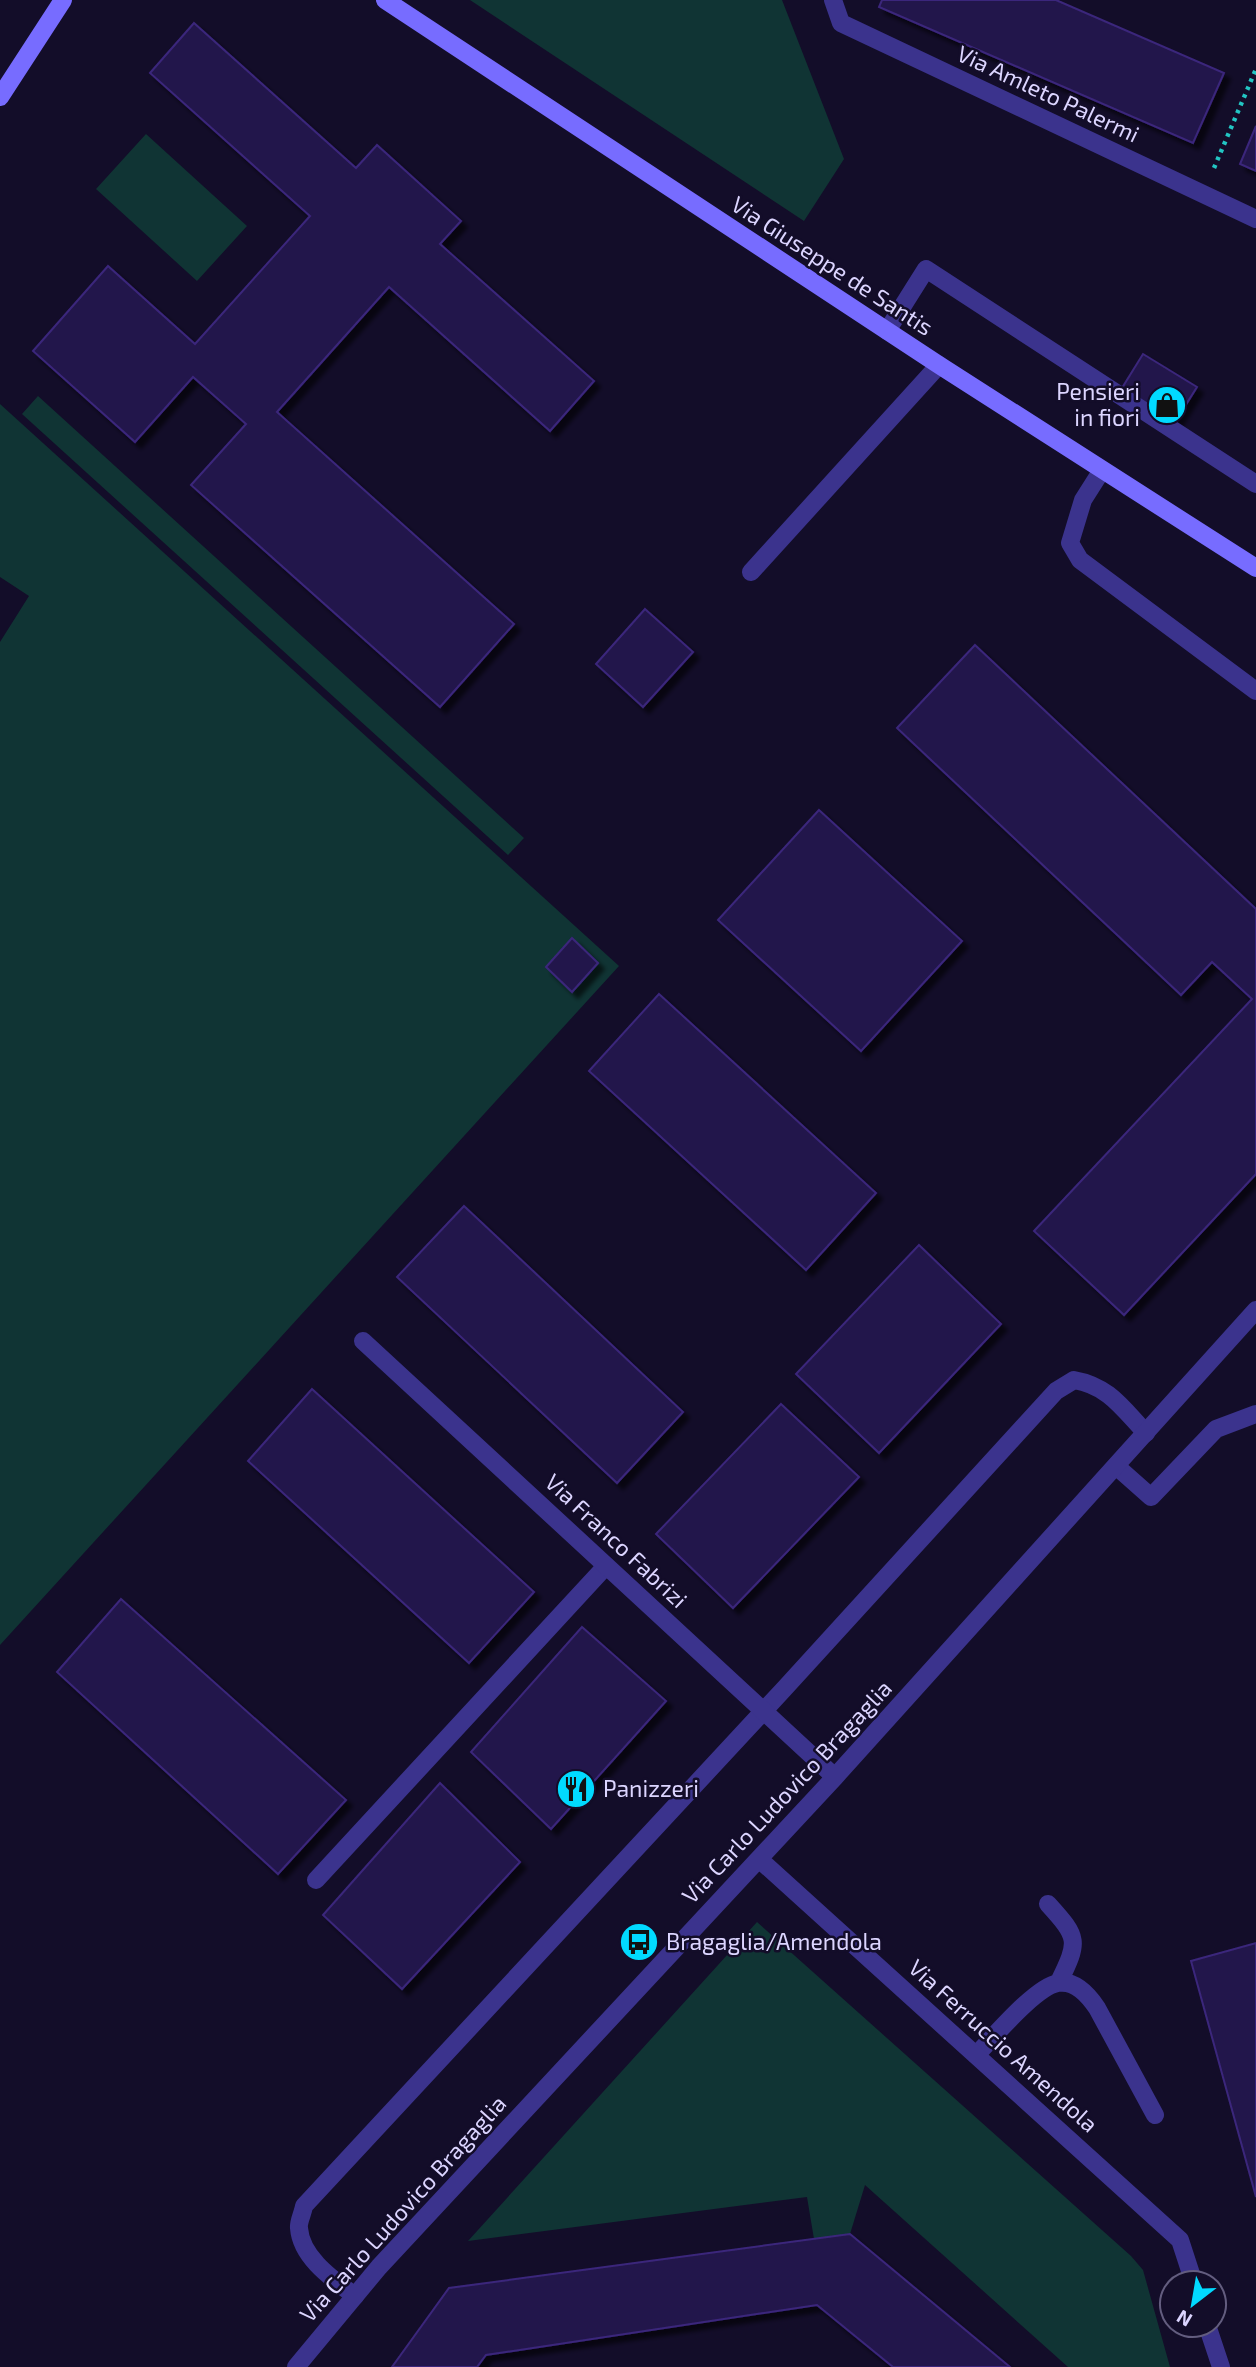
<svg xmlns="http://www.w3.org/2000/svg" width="1256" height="2367" font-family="'Exo 2',sans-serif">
	<defs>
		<filter id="shadow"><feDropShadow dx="6" dy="6" stdDeviation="2" flood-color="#0009"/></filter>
	</defs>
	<rect width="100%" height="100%" fill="#130d29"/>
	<!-- green -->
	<path fill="#103434" d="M470 0H782L844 159 804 221Z
		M146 134 247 226 197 281 96 189Z
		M38 396 524 838 508 855 22 414Z
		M0 404 619 966 0 1645V642L29 596 0 577Z
		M757 1922 1131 2256 1143 2270 1170 2367H1068L865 2185 850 2234 814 2239 807 2197 468 2241Z"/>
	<!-- building -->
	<path fill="#24174c" stroke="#3b277b" stroke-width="2" filter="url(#shadow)" d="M882 0H1056L1224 73 1193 143 879 7Z
		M194 23 356 168 377 145 461 221 440 244 594 381 550 431 389 287 277 412 514 624 440 707 191 485 246 424 193 377 135 442 33 351 108 266 195 344 310 216 150 73Z
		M1256 126V171L1240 164Z
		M1143 354 1197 387 1175 422 1122 388Z
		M645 609 693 652 643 707 596 664Z
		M975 645 1256 909V1174L1124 1315 1034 1231 1252 999 1212 962 1181 995 897 728Z
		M819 810 962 941 861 1051 718 920Z
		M572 938 598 963 572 992 546 967Z
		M659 994 876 1193 806 1270 589 1071Z
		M464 1206 683 1412 617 1483 397 1277Z
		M919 1245 1001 1324 879 1453 796 1374Z
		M312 1389 534 1592 469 1663 248 1461Z
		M781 1404 859 1477 733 1608 656 1534Z
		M121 1599 346 1800 278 1874 57 1672Z
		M582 1627 666 1701 551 1829 471 1752Z
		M440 1783 520 1862 402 1989 323 1915Z
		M1256 1943V2197L1191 1961Z
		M850 2234 1010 2367H893L817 2305 486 2355 477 2367H392L449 2288Z"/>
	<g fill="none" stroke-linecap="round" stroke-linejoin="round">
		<!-- path -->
		<path stroke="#22c6c3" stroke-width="4.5" stroke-dasharray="3.5 5" stroke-linecap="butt" d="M1214 168 1256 69"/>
		<!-- service -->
		<path stroke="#3b338d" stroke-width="18" d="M887 331 926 269 1256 484
			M1102 470 1083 500 1070 543 1080 560 1256 691
			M751 572 939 365
			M1116 1466 1151 1497 1216 1429 1256 1414
			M316 1880 606 1566
			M1048 1904C1079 1938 1079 1941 1059 1982
			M976 2055C993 2038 1035 1987 1058 1983 1075 1980 1089 1996 1097 2008L1155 2115
			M355 2296C334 2280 301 2258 299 2228 298 2222 303 2213 304 2206L784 1689 1056 1391 1074 1380C1109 1386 1123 1409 1146 1433"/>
		<!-- minor -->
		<path stroke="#3b338d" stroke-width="18" d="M833 0 841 23 1256 219
			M363 1341 835 1777
			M759 1859 1180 2240 1194 2283
			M1207 2325 1221 2367
			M296 2367 379 2267 835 1777 1256 1310"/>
		<!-- secondary -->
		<path stroke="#776cff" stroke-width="18" d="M385 0 939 365 1256 568
			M0 97 63 0"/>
	</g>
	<!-- icons -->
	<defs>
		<g id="shop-disc" transform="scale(2.0125)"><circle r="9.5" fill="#01daff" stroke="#130d29"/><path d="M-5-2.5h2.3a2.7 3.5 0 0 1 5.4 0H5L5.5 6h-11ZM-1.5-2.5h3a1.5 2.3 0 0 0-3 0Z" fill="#111"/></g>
		<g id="restaurant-disc" transform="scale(2.0125)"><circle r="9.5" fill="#01daff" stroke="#130d29"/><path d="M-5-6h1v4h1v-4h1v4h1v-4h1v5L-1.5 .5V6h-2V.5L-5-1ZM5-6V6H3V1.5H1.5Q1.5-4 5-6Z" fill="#111"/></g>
		<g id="bus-disc" transform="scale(2.0125)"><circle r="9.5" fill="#01daff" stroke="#130d29"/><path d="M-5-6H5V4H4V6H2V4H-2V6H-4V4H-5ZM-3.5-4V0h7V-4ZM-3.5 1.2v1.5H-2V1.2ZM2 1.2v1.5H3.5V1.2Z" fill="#111"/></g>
	</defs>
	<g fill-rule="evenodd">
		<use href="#shop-disc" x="1167" y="405"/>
		<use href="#restaurant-disc" x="576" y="1789"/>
		<use href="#bus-disc" x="639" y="1942"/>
	</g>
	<g text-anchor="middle" stroke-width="5" stroke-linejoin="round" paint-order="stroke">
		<!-- street labels -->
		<g font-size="23" fill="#dcd5ff" stroke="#130d29">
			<text transform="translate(1048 94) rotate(25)" y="8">Via Amleto Palermi</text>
			<text transform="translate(832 266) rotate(33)" y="8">Via Giuseppe de Santis</text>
			<text transform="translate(616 1541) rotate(43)" y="8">Via Franco Fabrizi</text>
			<text transform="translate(787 1792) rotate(-47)" y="8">Via Carlo Ludovico Bragaglia</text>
			<text transform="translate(1003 2046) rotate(42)" y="8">Via Ferruccio Amendola</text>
			<text transform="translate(403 2209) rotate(-48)" y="8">Via Carlo Ludovico Bragaglia</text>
		</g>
		<!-- poi labels -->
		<g font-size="23" fill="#dcd5ff" stroke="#130d29" text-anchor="start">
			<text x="1140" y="400" text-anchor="end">Pensieri<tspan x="1140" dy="26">in fiori</tspan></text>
			<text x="603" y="1797">Panizzeri</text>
			<text x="666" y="1950">Bragaglia/Amendola</text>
		</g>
	</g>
	<!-- north arrow -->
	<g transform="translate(1193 2304) rotate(211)"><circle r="33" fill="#130d29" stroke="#635d7f" stroke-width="2"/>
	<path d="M0-5L12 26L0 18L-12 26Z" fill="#01daff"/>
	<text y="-10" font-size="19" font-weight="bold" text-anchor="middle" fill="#dcd5ff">N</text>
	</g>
</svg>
